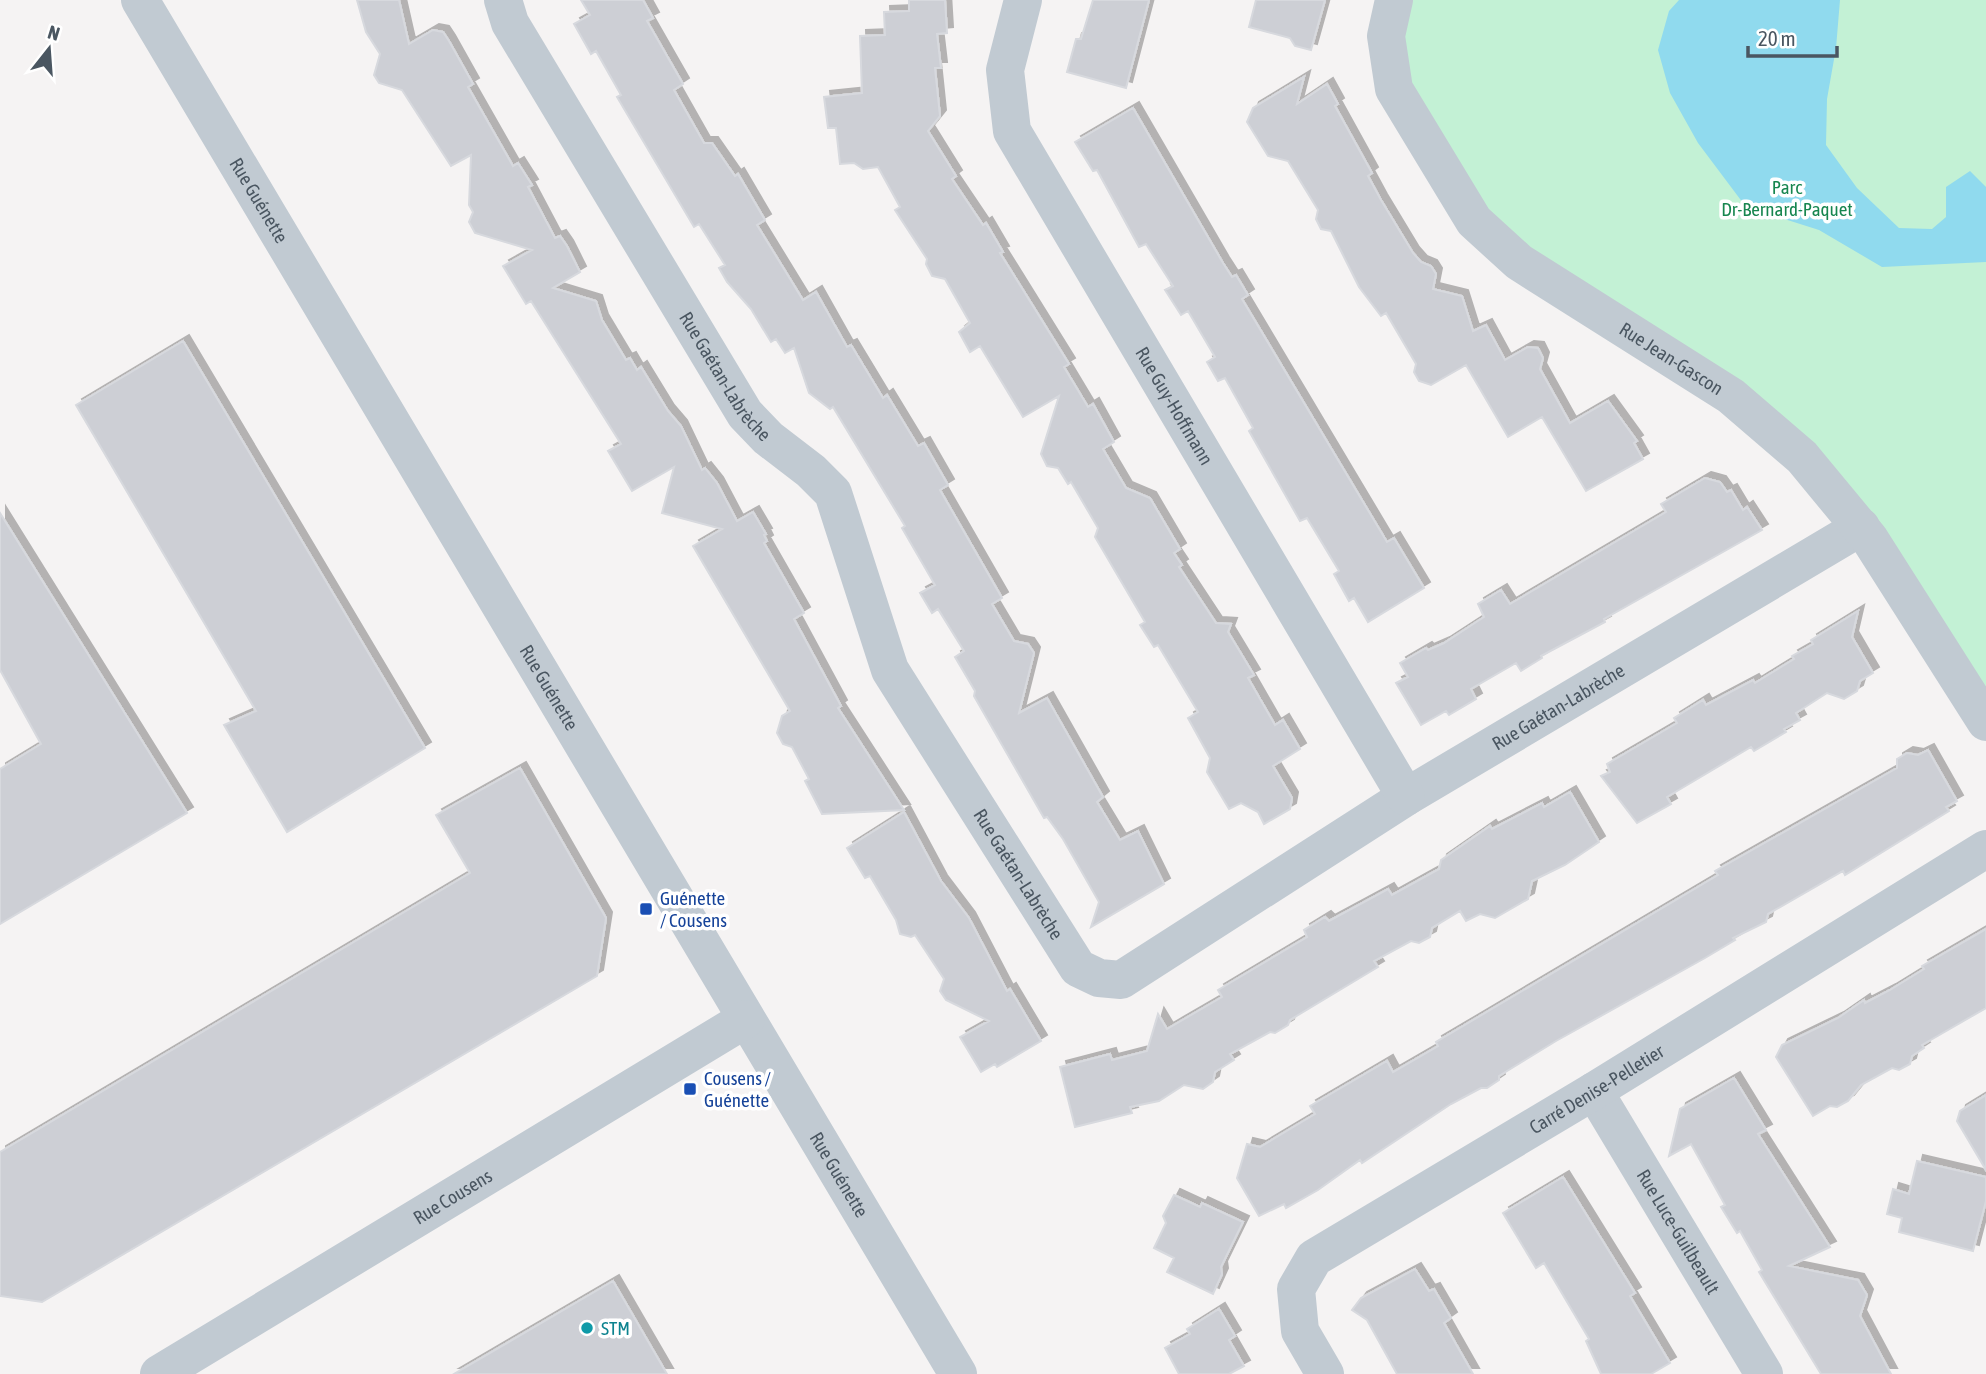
<svg xmlns="http://www.w3.org/2000/svg" width="1986" height="1374" font-family="'Asap Condensed',sans-serif">
	<defs>
		<filter id="shadow"><feDropShadow dx="6" dy="-6" stdDeviation="0" flood-color="#0004"/></filter>
	</defs>
	<rect width="100%" height="100%" fill="#f5f3f3"/>
	<!-- green -->
	<path fill="#c3f1d5" d="M1394 0H1986V726L1802 457 1519 262 1394 89Z"/>
	<!-- water -->
	<path fill="#90daee" d="M1679 0H1840L1836 48 1827 99 1826 145 1857 188 1899 228 1932 229 1946 217V187L1970 171 1986 187V262L1882 267 1819 230 1746 207 1698 143 1670 93 1658 50 1669 11Z"/>
	<!-- building -->
	<path fill="#cdcfd5" stroke="#d7d9de" stroke-width="2" filter="url(#shadow)" d="M357 0H399L409 44 433 30 443 32 449 41 473 84 468 87 513 166 518 163 532 185 528 187 555 238 560 236 567 246 580 272 553 288 596 301 602 320 626 360 630 358 637 370 641 367 668 411 681 426 702 470 705 468 717 483 737 521 753 512 766 534 764 535 767 541 764 543 804 613 794 619 841 706 838 708 904 810 822 814 805 781 809 779 792 747 783 744 777 733 782 716 790 711 693 546 722 529 662 513 674 467 632 491 608 451 621 444 531 301 526 304 503 266 532 250 475 233 469 222 473 212 469 205 471 155 451 166 402 90 379 83 374 75 380 54 366 32Z
		M581 0H643L653 18 647 21 683 84 674 90 704 143H712L735 176 738 174 765 220 757 225 803 300 816 292 847 347 851 345 883 398 887 395 918 446 924 443 948 485 940 490 1002 598 992 604 1014 641 1028 644 1034 653 1019 713 1047 698 1103 797 1097 802 1120 840 1138 831 1164 884 1091 927 1099 902 1063 839 1047 817 1044 818 974 696 975 691 955 657 964 651 938 609 932 613 920 593 935 585 902 528 905 526 833 407 830 409 809 393 794 348 785 353 776 339 771 342 751 309 727 282 719 268 725 265 699 224 694 227 617 97 621 95 596 51 591 54 574 24 590 15Z
		M909 0H945L947 33 937 34 941 68H935L940 116 928 131 956 176 952 179 983 225 986 223 1003 252 1000 253 1069 364 1064 367 1088 407 1093 404 1114 442 1103 449 1126 488 1150 498 1157 510 1180 549 1174 553 1182 565 1179 567 1216 623 1231 624 1228 632 1254 675 1248 678 1275 725 1283 720 1300 749 1273 766 1292 798 1290 809 1264 824 1258 812 1241 803 1229 809 1207 772 1210 758 1188 718 1198 712 1158 645 1154 647 1140 625 1145 622 1095 537 1098 528 1071 482 1068 484 1058 468 1047 466 1041 454 1059 396 1023 417 980 346 970 352 959 332 970 323 945 279 932 276 926 264 927 259 895 210 900 207 878 167 863 169 854 163 840 164 836 128H828L824 97 862 93 860 36 885 35 884 12 909 11Z
		M1093 0H1149L1126 88 1067 72 1076 39H1081Z
		M1256 0H1325L1311 50 1295 46 1290 38 1249 27Z
		M1304 77 1297 104 1327 84 1338 104 1335 106 1372 173 1368 176 1381 200 1413 253 1421 262 1431 266 1436 274 1433 289 1462 296 1473 331 1486 325 1505 360 1528 347 1538 348 1543 358 1540 369 1570 423 1608 401 1637 441 1634 443 1643 459 1586 491 1542 417 1508 437 1466 365 1431 385 1419 381 1414 372 1416 364 1386 313 1381 316 1359 287 1331 231 1321 229 1316 219 1318 210 1288 161 1268 156 1247 122 1253 108Z
		M1133 108 1223 263 1232 277 1236 275 1248 295 1242 299 1387 542 1394 538 1424 588 1368 622 1354 598 1349 601 1334 574 1339 571 1307 518 1300 521 1249 431 1253 428 1225 378 1218 381 1207 362 1215 357 1188 311 1181 315 1165 290 1173 286 1146 244 1139 247 1097 170 1093 171 1075 142Z
		M183 341 425 748 287 832 224 725 256 711 76 405Z
		M1705 478 1720 482 1727 492 1731 490 1743 510 1747 507 1762 530 1604 619 1605 622 1541 656 1542 658 1521 671 1516 663 1471 689 1476 699 1449 715 1446 711 1421 725 1396 683 1408 677 1400 663 1426 648 1428 650 1444 643 1484 617 1478 604 1501 590 1510 604 1666 512 1661 504Z
		M0 513 187 813 0 924V769L41 744 0 670Z
		M1858 611 1852 637 1873 673 1860 681 1857 691 1844 699 1827 693 1796 713 1800 720 1784 729 1786 732 1754 751 1751 747 1667 797 1671 804 1637 823 1601 776 1610 772 1607 764 1677 723 1674 718 1703 700 1706 705 1753 680 1755 683 1794 659 1792 656 1813 644 1811 640Z
		M1928 750 1957 801 1946 807 1949 811 1845 875 1843 871 1768 914 1766 922 1733 938 1735 940 1705 958 1556 1041 1499 1076V1080L1487 1088H1481L1451 1104 1362 1163 1360 1160 1318 1190 1286 1208 1284 1204 1259 1216 1237 1178 1247 1144 1260 1147 1315 1114 1310 1106 1387 1061 1393 1072 1438 1046 1436 1042 1718 875 1715 871 1897 768V759L1907 753 1918 755Z
		M520 768 606 918 597 976 42 1302 0 1296V1152L470 873 436 815Z
		M1570 792 1599 842 1565 865 1532 881 1528 899 1495 918 1480 914 1466 921 1460 911 1432 928 1430 937 1419 943 1411 941 1374 961 1378 967 1290 1020 1288 1025 1275 1033 1270 1032 1230 1054 1234 1060 1215 1072 1213 1082 1203 1089 1184 1085 1159 1101 1130 1107 1132 1113 1075 1127 1060 1067 1110 1054 1112 1060 1147 1051 1158 1014 1167 1029 1222 997 1218 990 1307 937 1304 930 1325 917 1329 921 1388 889 1392 895 1439 869 1441 860 1490 826 1492 829 1542 803 1544 807Z
		M904 812 941 881 969 918 1007 991 1010 989 1041 1041 997 1067 995 1064 981 1072 960 1037 989 1021 946 1000 940 991 944 979 915 935 911 937 900 934 896 920 870 876 865 878 847 848Z
		M1986 929V1008L1922 1045 1924 1048 1912 1056 1910 1064 1899 1070 1892 1068 1861 1085 1848 1101 1837 1107 1830 1106 1813 1116 1776 1057 1782 1045 1838 1018 1864 1000 1865 1003 1890 990 1924 969 1922 966Z
		M1734 1078 1766 1130 1758 1134 1830 1247 1789 1266 1858 1280 1867 1295 1860 1316 1891 1374H1821L1759 1272 1762 1270 1740 1231 1737 1233 1721 1207 1725 1205 1691 1144 1669 1156 1680 1109Z
		M1986 1095V1170L1957 1121 1960 1111Z
		M1917 1161 1986 1177V1201L1973 1251 1899 1232 1902 1218 1887 1214 1893 1189 1909 1194Z
		M1563 1177 1635 1293 1630 1296 1670 1363 1651 1374H1601L1586 1341 1589 1339 1544 1263 1536 1268 1503 1213Z
		M1174 1195 1200 1207 1202 1203 1243 1222 1221 1267 1222 1274 1213 1294 1167 1272 1174 1258 1154 1248 1166 1223 1163 1216Z
		M1415 1269 1429 1291 1434 1289 1451 1318 1444 1323 1473 1374H1397L1367 1320 1352 1310 1361 1298Z
		M613 1281 667 1374H454Z
		M1219 1309 1235 1336 1229 1340 1244 1366 1229 1374H1179L1165 1348 1190 1334 1187 1329Z"/>
	<g fill="none" stroke-linecap="round" stroke-linejoin="round">
		<!-- minor -->
		<g stroke="#c1cad2" stroke-width="38">
			<path id="s1" d="M140 0 958 1374"/>
			<path id="s2" d="M503 0 510 23 745 414 768 438 811 471 833 493 890 670 1078 968 1099 978 1121 980 1406 797 1861 527"/>
			<path id="s3" d="M1023 0 1005 70 1012 131 1406 797"/>
			<path id="s4" d="M1394 0 1386 36 1394 89 1474 221 1519 262 1731 396 1802 457 1869 538 1986 722"/>
			<path id="s5" d="M1594 1091 1764 1374"/>
			<path id="s6" d="M159 1374 746 1019"/>
			<path id="s7" d="M1325 1374 1300 1331 1296 1289 1314 1258 1594 1091 1986 849"/>
		</g>
	</g>
	<!-- markers -->
	<g fill="#1a4fb4" stroke="#fff" stroke-width="2.5">
		<rect x="639" y="902" width="14" height="14" rx="3.5"/>
		<rect x="683" y="1082" width="14" height="14" rx="3.5"/>
	</g>
	<circle fill="#0f9aa8" stroke="#fff" stroke-width="2.5" cx="587" cy="1328" r="7"/>
	<g text-anchor="middle" stroke-width="7" stroke-linejoin="round" paint-order="stroke">
		<!-- park labels -->
		<g font-size="19" fill="#17864f" stroke="#fff">
			<text x="1787" y="194">Parc<tspan x="1787" dy="22">Dr-Bernard-Paquet</tspan></text>
		</g>
		<!-- street labels -->
		<g font-size="19" fill="#4a5661" stroke="#fff">
			<text dy="7" stroke="none"><textPath href="#s1" startOffset="233">Rue Guénette</textPath></text>
			<text dy="7" stroke="none"><textPath href="#s4" startOffset="486">Rue Jean-Gascon</textPath></text>
			<text dy="7" stroke="none"><textPath href="#s2" startOffset="438">Rue Gaétan-Labrèche</textPath></text>
			<text dy="7" stroke="none"><textPath href="#s3" startOffset="453">Rue Guy-Hoffmann</textPath></text>
			<text dy="7" stroke="none"><textPath href="#s1" startOffset="800">Rue Guénette</textPath></text>
			<text dy="7" stroke="none"><textPath href="#s2" startOffset="1698">Rue Gaétan-Labrèche</textPath></text>
			<text dy="7" stroke="none"><textPath href="#s2" startOffset="1026">Rue Gaétan-Labrèche</textPath></text>
			<text dy="7" stroke="none"><textPath href="#s7" startOffset="457">Carré Denise-Pelletier</textPath></text>
			<text dy="7" stroke="none"><textPath href="#s1" startOffset="1367">Rue Guénette</textPath></text>
			<text dy="7" stroke="none"><textPath href="#s6" startOffset="343">Rue Cousens</textPath></text>
			<text dy="7" stroke="none"><textPath href="#s5" startOffset="164">Rue Luce-Guilbeault</textPath></text>
		</g>
		<!-- transit labels -->
		<g font-size="19" fill="#164399" stroke="#fff" text-anchor="start">
			<text x="660" y="905">Guénette<tspan x="660" dy="22">/ Cousens</tspan></text>
			<text x="704" y="1085">Cousens /<tspan x="704" dy="22">Guénette</tspan></text>
		</g>
		<!-- culture labels -->
		<g font-size="19" fill="#0d838f" stroke="#fff" text-anchor="start">
			<text x="601" y="1335">STM</text>
		</g>
	</g>
	<!-- north arrow -->
	<g transform="translate(49 49) rotate(17)" stroke="#ffffff" stroke-width="5" paint-order="stroke">
	<path d="M0-5L12 26L0 18L-12 26Z" fill="#4a5661"/>
	<text y="-10" font-size="19" font-weight="bold" text-anchor="middle" fill="#4a5661">N</text>
	</g>
	<!-- scale -->
	<path d="M1748 46v10h89v-10" fill="none" stroke="#4a5661" stroke-width="3.5"/>
	<text x="1758" y="46" font-size="21" fill="#4a5661" stroke="#ffffff" stroke-width="5" paint-order="stroke">20 m</text>
</svg>
